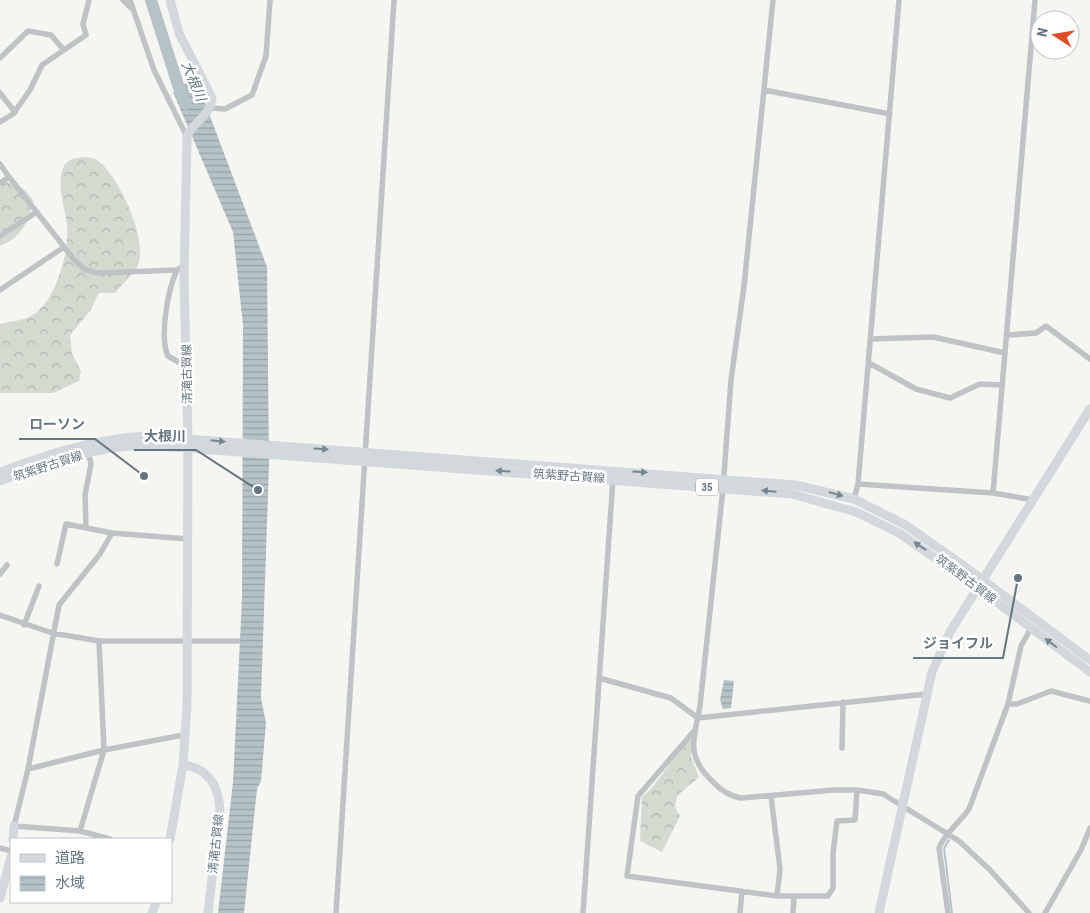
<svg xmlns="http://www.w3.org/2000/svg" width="1090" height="913" font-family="'Roboto Condensed','Noto Sans JP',sans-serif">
	<defs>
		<pattern id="forest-crowns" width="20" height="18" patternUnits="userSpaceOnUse" patternTransform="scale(1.25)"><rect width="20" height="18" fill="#d5dad1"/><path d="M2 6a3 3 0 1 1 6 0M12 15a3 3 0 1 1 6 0" fill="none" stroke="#b0b5af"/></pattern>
		<pattern id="water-rules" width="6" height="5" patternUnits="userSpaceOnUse" patternTransform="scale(1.25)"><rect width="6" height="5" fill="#b5c2c6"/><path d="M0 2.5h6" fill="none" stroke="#97a2a6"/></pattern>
	</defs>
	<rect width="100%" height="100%" fill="#f5f5f2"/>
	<!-- forest -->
	<path fill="url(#forest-crowns)" d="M86 157C89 158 94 158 97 160 118 174 150 242 137 267 132 276 121 285 115 293H99L90 311 70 335 72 354 81 371 79 381 53 393H0V324C11 321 23 321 33 315 57 299 69 252 67 225 65 206 56 186 63 168 67 158 77 158 86 157Z
		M0 179 24 189 33 200C31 220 20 239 0 246Z
		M688 740H691V757L699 777 677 796 675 807 680 816 662 852 640 841 642 797 651 789Z"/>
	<!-- water -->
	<path fill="url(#water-rules)" d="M194 78 202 95 267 267 269 465 261 698 266 723 261 781 257 789 244 913H218L233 782 242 599 243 325 233 232 173 92Z
		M724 680 734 681 731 708 723 709 720 700Z"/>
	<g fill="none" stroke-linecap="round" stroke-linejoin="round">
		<!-- stream -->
		<path stroke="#b5c2c6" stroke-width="2" d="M949 840 944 848 952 913"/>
		<!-- river -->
		<path stroke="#b5c2c6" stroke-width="12" d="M151 0 178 85 186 104"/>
		<!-- street -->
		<path stroke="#bfc3c6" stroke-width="5.5" d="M123 0 131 8
			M130 0 154 70 187 137
			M773 0 744 286 731 380 723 488 700 706C694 739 685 755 712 781 721 790 729 796 741 798L834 790H857L883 794 959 841 990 870 1029 913
			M0 58 28 31 51 35 64 50
			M764 90 890 114
			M0 93 15 112
			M211 108 225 109 252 95 266 56 270 0
			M0 122 13 114 30 90 42 65 86 35 83 24 89 0
			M0 164 9 177
			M0 183 9 177 76 262 86 270 98 273 177 270 184 266
			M0 236 37 212
			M177 270C168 289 159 337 168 356L187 367
			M0 290 64 247
			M1007 335 1036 333 1046 326 1090 359
			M871 339 933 337 1005 353
			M869 363 916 389 950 398 980 384 1001 385
			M858 484 993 493 1034 500
			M993 493 1035 0
			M854 499 858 484 899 0
			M86 527 85 495 91 464 88 452
			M57 564 66 524 112 533
			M0 574 7 565
			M0 615 52 633 99 641H238
			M24 625 39 586
			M599 678 671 698 698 718 927 694
			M1008 704H1017L1051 691 1090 701
			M695 730 638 796 627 876 777 896H828L833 888V853L837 821 855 820 857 790
			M842 748 843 702
			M28 769 104 750 178 736H186
			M771 796 780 869 777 896
			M80 831 104 750 99 641
			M110 839 80 831 14 826 28 769 59 605 100 554 112 533 188 539
			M0 848 11 851
			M336 913 394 0
			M583 913 613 479
			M740 913 742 891
			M793 913 794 896
			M948 913 939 848C943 835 961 821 969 809L1008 704 1021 646 1031 628
			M1045 913 1081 850 1090 828"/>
		<!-- secondary -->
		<path stroke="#d3d8dc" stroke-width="9" d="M170 0 179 33 212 98C211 116 193 121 187 137L184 280 188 438 187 704 183 765 170 839
			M183 765C208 768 218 785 220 809L208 913
			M13 839 14 826
			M0 898 11 857
			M152 913 156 902
			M879 913 932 672 950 632 1090 409"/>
		<!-- primary -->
		<path stroke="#d3d8dc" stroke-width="9" d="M0 472C48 454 97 438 148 436L795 485 854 499 904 524 964 566 1090 660
			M0 481C48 464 96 446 147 445L792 494 856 512 899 533 978 588 1090 672"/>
	</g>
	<!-- one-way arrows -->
	<defs><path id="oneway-solid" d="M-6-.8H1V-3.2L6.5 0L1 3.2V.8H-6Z" transform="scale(1.25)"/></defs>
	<g fill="#768590">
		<use href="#oneway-solid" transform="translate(218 441) rotate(6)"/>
		<use href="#oneway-solid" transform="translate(321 449) rotate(4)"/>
		<use href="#oneway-solid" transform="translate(503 471) rotate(-176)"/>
		<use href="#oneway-solid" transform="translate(640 472) rotate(4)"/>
		<use href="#oneway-solid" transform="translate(769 491) rotate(-175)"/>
		<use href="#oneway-solid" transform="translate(836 494) rotate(16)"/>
		<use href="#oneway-solid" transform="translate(920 546) rotate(-147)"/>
		<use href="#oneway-solid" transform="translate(1051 643) rotate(-143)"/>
	</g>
	<g text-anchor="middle" stroke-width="5" stroke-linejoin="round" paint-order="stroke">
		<!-- shield labels -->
		<rect fill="#fff" stroke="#939fa8" stroke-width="1" x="696" y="478.5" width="22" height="17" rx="4"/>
		<g font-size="11" font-weight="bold" fill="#657682">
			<text x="707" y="491">35</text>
		</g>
		<!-- street labels -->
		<g font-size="12" fill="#657682" stroke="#fff">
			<text transform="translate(187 374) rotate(-91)" y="4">清滝古賀線</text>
			<text transform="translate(48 466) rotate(-18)" y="4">筑紫野古賀線</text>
			<text transform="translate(569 476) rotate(4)" y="4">筑紫野古賀線</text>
			<text transform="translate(966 579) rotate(37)" y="4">筑紫野古賀線</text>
			<text transform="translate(216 844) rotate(-84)" y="4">清滝古賀線</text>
		</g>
		<!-- water labels -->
		<g font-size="14" font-style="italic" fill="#61787f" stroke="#fff">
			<text transform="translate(194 81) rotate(68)" y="5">大根川</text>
		</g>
	</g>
	<!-- callouts -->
	<path fill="none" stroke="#657682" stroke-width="2" d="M144 476L95 439H19M258 490L196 450H134M1018 578L1003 658H913"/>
	<g fill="#657682" stroke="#fff" stroke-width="2">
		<circle cx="144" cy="476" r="5"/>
		<circle cx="258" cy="490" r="5"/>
		<circle cx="1018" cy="578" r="5"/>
	</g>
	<g font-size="14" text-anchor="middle" font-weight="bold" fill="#657682" stroke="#fff" stroke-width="5" stroke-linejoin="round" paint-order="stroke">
		<text x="57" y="429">ローソン</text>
		<text x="165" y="441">大根川</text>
		<text x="958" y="648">ジョイフル</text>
	</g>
	<!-- legend -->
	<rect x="10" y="838" width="162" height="65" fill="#ffffff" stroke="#c1c8cd"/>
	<rect x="20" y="854" width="25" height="8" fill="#d3d8dc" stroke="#c1c8cd"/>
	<text x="55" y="863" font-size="15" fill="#657682">道路</text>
	<rect x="20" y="876" width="25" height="15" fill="url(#water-rules)" stroke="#c1c8cd"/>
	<text x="55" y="888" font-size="15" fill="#657682">水域</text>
	<!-- north arrow -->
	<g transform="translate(1055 35) rotate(282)"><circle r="24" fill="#ffffff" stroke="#c1c8cd"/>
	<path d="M0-4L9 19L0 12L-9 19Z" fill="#dd4d2a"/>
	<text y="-8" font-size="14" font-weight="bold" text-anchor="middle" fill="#657682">N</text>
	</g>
</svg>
